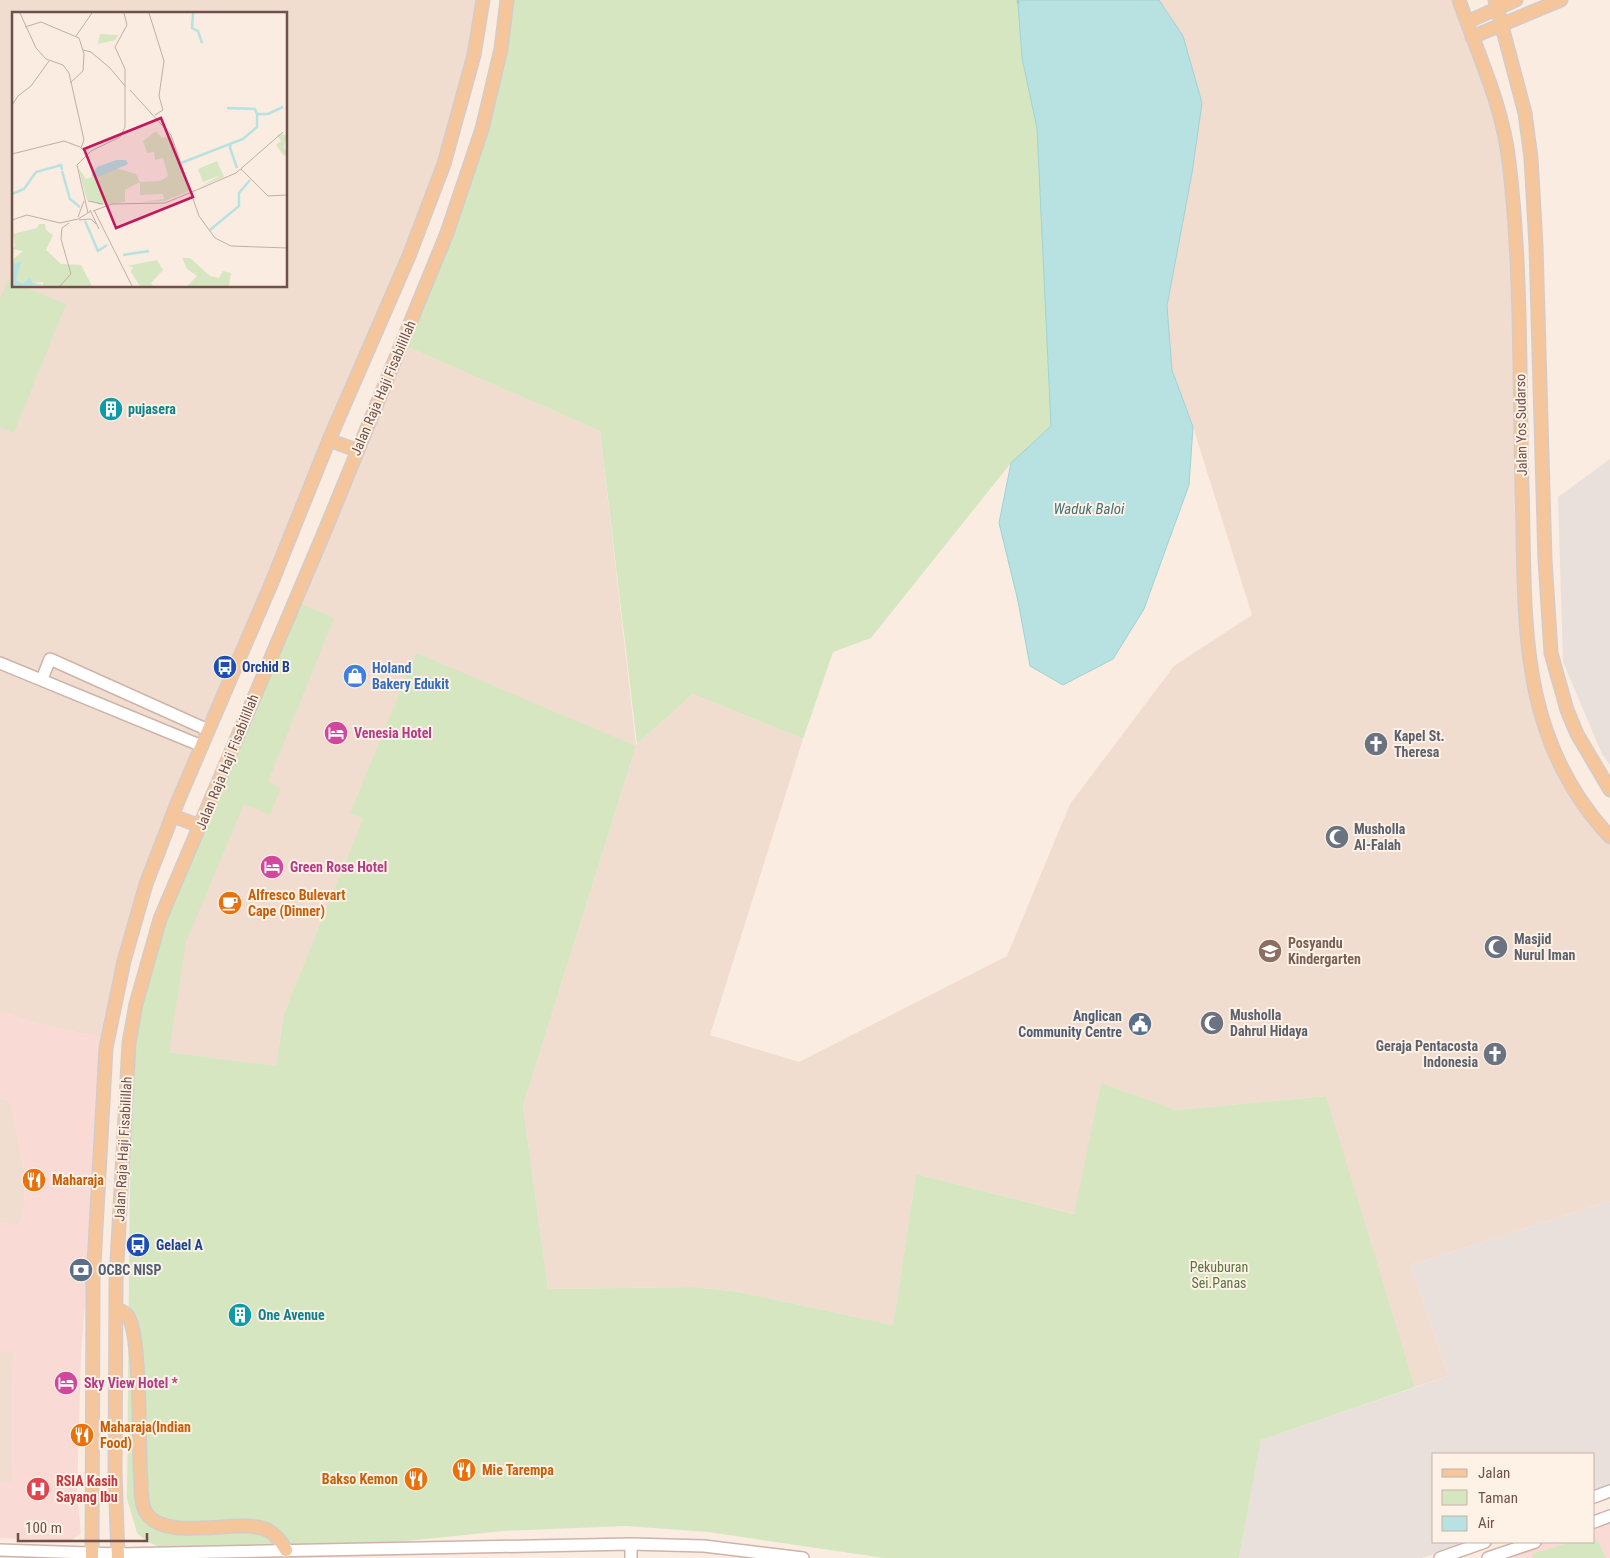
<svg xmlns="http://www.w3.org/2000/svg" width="1610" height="1558" font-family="'Roboto Condensed',sans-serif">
	<rect width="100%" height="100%" fill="#faece1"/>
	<!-- residential -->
	<path fill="#f1ddd0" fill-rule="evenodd" d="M0 0H485L414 253 154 873 108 1039 37 1024 0 1012ZM14 14H286V286H14Z
		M1159 0H1459L1508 156 1524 627 1548 737 1610 836V1201L1410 1265 1449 1376 1415 1387 1325 1096 1176 1110 1101 1084 1075 1214 916 1174 893 1325 740 1292 693 1287 548 1289 523 1106 636 746 350 813 364 819 284 1013 276 1066 131 1047 171 887 221 758 396 342 600 431 636 745 693 694 803 739 710 1035 799 1062 1007 956 1070 804 1174 666 1252 615 1193 427 1172 370 1167 306 1192 173 1202 103 1183 36Z
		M0 1098 11 1102 25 1175 24 1207 19 1225 0 1223Z
		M0 1351H13L12 1482H0Z"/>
	<!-- commercial -->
	<path fill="#fadad5" d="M0 1010 37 1024 108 1039 81 1353 77 1495 81 1533 71 1541 0 1538V1482H12L13 1352 0 1351V1223L19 1224 24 1207 25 1175 11 1102 0 1098Z
		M1599 1520 1610 1524V1558H1488L1535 1542H1594V1522Z"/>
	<!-- industrial -->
	<path fill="#e9e0dc" d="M1610 459V765L1602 754 1563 662 1558 497Z
		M1610 1201V1495L1594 1500V1454H1434V1542H1476L1421 1558H1239L1261 1440 1449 1376 1410 1265Z"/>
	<!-- green -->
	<path fill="#d6e6c1" d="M505 0H1022L1018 4 1022 58 1037 128 1051 426 1011 463 871 638 833 652 803 739 693 694 637 744 600 431 396 342C442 231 484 119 505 0Z
		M8 280 14 283V286H23L66 304 14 433 0 427V299Z
		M295 601 334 618 268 782 281 788 270 815 244 804 186 942 169 1052 276 1066 284 1013 363 819 350 813 416 653 636 746 523 1106 548 1289 693 1287 740 1292 893 1325 916 1174 1074 1214 1101 1083 1176 1110 1326 1096 1415 1387 1261 1440 1239 1558H884L708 1532 626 1526 503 1531 349 1547 180 1556 146 1541 137 1533 127 1499 131 1047 171 887 229 738Z
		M1594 1539 1598 1541 1606 1558H1533L1532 1554 1571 1542H1594Z"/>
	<!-- water -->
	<path fill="#b7e2e1" stroke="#9ed3d2" d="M1022 0H1159L1183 36 1202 103 1192 173 1167 306 1172 370 1193 427 1189 485 1144 609 1113 659 1063 685 1030 666 1018 601 999 523 1011 463 1051 426 1037 128 1022 58 1018 3Z"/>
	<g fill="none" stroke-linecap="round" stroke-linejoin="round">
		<!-- stream -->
		<path stroke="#9ed3d2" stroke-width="2.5" d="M1018 0V3"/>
		<!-- secondary casing -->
		<g stroke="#cfb3a9" stroke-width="14">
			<path id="secondary" d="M0 663 202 746
				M42 679 50 659 208 730
				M1594 1497 1610 1491
				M1594 1522 1610 1516
				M0 1550 118 1554 631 1544 704 1546 803 1558
				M631 1558V1544
				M1440 1558 1485 1542
				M1488 1558 1535 1542"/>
		</g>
		<!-- primary casing -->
		<g stroke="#d4cbc9" stroke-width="15">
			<path id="primary" d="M1459 0C1477 52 1503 106 1509 162 1522 270 1519 379 1522 488 1526 617 1515 735 1610 837
				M1495 0 1525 113 1531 158 1536 246 1545 560 1551 653 1567 710 1577 734 1610 790
				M1467 22 1516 0
				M1472 37 1561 0
				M329 440 356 450
				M173 816 200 826
				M117 1309C120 1310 124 1312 127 1315 142 1331 138 1452 141 1481 141 1491 141 1502 145 1511 164 1544 234 1518 265 1529 275 1533 281 1541 286 1550
				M92 1558 93 1282 106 1048 124 961 146 884 178 801 272 582 329 440 409 256 444 164 474 55 483 0
				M118 1558 115 1473 116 1281 129 1043 136 1004 160 919 324 533 447 233 482 129 501 49 507 0"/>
		</g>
		<!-- secondary -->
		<use href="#secondary" stroke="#fff" stroke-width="11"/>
		<!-- primary -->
		<use href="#primary" stroke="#f5c69c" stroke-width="12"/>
	</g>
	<!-- icons -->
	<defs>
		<g id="building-disc" transform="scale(1.25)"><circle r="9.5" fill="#0f9aa8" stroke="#fef1e6"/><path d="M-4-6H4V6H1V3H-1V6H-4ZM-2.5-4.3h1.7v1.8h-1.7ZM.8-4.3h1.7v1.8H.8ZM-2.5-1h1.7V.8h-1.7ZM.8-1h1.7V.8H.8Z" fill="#fff"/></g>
		<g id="bus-disc" transform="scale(1.25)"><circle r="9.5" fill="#1a4fb4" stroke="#fef1e6"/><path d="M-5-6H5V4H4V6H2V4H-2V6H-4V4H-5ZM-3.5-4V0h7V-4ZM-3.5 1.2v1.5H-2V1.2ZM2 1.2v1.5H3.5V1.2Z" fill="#fff"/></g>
		<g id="shop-disc" transform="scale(1.25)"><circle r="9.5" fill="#3f7fe0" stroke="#fef1e6"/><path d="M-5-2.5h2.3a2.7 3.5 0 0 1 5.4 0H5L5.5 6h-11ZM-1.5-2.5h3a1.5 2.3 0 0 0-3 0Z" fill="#fff"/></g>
		<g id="hotel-disc" transform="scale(1.25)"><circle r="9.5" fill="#d1479c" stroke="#fef1e6"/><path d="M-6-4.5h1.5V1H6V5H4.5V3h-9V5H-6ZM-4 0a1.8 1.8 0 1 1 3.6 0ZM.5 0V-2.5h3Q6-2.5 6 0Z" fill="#fff"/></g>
		<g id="church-disc" transform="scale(1.25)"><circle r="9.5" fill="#6b7280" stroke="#fef1e6"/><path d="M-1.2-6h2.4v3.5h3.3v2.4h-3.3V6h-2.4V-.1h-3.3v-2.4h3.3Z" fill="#fff"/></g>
		<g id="mosque-disc" transform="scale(1.25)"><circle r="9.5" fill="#6b7280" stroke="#fef1e6"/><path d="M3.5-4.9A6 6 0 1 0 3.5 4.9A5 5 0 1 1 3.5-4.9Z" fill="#fff"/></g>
		<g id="cafe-disc" transform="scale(1.25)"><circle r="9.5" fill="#e8710a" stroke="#fef1e6"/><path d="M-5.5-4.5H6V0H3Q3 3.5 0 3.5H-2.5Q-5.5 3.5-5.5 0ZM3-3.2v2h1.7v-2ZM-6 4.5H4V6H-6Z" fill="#fff"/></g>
		<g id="school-disc" transform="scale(1.25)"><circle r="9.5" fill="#8d6e63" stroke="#fef1e6"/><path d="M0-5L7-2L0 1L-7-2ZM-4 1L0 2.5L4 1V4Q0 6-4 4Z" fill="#fff"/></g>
		<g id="civic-disc" transform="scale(1.25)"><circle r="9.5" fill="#5c6f8a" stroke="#fef1e6"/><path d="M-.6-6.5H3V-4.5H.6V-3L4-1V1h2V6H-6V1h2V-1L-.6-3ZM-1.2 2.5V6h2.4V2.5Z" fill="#fff"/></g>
		<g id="restaurant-disc" transform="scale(1.25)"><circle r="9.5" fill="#e8710a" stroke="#fef1e6"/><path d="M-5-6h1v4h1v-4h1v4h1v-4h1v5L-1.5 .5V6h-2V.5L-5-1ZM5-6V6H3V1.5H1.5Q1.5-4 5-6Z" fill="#fff"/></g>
		<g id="bank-disc" transform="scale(1.25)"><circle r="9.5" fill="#5c6f8a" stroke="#fef1e6"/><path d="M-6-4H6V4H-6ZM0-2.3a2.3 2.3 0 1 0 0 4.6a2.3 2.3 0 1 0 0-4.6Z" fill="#fff"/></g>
		<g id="hospital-disc" transform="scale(1.25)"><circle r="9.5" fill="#e0444e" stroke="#fef1e6"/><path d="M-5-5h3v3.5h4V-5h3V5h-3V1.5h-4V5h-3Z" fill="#fff"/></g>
	</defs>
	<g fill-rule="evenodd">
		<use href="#building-disc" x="111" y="409"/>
		<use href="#bus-disc" x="225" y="667"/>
		<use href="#shop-disc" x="355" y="676"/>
		<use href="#hotel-disc" x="336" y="733"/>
		<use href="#church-disc" x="1376" y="744"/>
		<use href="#mosque-disc" x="1337" y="837"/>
		<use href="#hotel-disc" x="272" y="867"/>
		<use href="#cafe-disc" x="230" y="903"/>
		<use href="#mosque-disc" x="1496" y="947"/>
		<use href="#school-disc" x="1270" y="951"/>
		<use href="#mosque-disc" x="1212" y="1023"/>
		<use href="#civic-disc" x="1140" y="1024"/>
		<use href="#church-disc" x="1495" y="1054"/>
		<use href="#restaurant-disc" x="34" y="1180"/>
		<use href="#bus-disc" x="138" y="1245"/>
		<use href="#bank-disc" x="81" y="1270"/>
		<use href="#building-disc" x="240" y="1315"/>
		<use href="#hotel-disc" x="66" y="1383"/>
		<use href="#restaurant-disc" x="82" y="1435"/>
		<use href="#restaurant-disc" x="464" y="1470"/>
		<use href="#restaurant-disc" x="416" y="1479"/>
		<use href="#hospital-disc" x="38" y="1489"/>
	</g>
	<g text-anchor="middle" stroke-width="4" stroke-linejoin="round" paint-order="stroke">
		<!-- street labels -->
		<g font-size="14" fill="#6f514a" stroke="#fef1e6">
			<text transform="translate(383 388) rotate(-67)" y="5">Jalan Raja Haji Fisabilillah</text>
			<text transform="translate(1521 425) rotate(-91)" y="5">Jalan Yos Sudarso</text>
			<text transform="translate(227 762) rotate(-68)" y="5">Jalan Raja Haji Fisabilillah</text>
			<text transform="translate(123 1149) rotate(-87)" y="5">Jalan Raja Haji Fisabilillah</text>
		</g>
		<!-- culture labels -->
		<g font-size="14" font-weight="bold" fill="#0d838f" stroke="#fef1e6" text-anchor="start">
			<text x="128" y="414">pujasera</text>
			<text x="258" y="1320">One Avenue</text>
		</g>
		<!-- transit labels -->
		<g font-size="14" font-weight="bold" fill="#164399" stroke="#fef1e6" text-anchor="start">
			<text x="242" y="672">Orchid B</text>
			<text x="156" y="1250">Gelael A</text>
		</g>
		<!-- shop labels -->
		<g font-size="14" font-weight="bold" fill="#366cbe" stroke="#fef1e6" text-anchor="start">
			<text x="372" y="673">Holand<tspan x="372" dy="16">Bakery Edukit</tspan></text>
		</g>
		<!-- hotel labels -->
		<g font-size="14" font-weight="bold" fill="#b23c85" stroke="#fef1e6" text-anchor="start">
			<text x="354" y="738">Venesia Hotel</text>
			<text x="290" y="872">Green Rose Hotel</text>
			<text x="84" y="1388">Sky View Hotel *</text>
		</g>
		<!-- worship labels -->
		<g font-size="14" font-weight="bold" fill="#5b616d" stroke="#fef1e6" text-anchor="start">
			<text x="1394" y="741">Kapel St.<tspan x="1394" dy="16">Theresa</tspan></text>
			<text x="1354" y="834">Musholla<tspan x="1354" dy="16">Al-Falah</tspan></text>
			<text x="1514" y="944">Masjid<tspan x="1514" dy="16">Nurul Iman</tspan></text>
			<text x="1230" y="1020">Musholla<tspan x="1230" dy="16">Dahrul Hidaya</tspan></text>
			<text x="1478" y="1051" text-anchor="end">Geraja Pentacosta<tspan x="1478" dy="16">Indonesia</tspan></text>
		</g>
		<!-- food labels -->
		<g font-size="14" font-weight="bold" fill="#c56008" stroke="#fef1e6" text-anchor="start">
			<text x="248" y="900">Alfresco Bulevart<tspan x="248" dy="16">Cape (Dinner)</tspan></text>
			<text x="52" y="1185">Maharaja</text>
			<text x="100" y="1432">Maharaja(Indian<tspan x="100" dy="16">Food)</tspan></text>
			<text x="482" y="1475">Mie Tarempa</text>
			<text x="398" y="1484" text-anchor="end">Bakso Kemon</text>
		</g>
		<!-- education labels -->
		<g font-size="14" font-weight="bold" fill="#785e54" stroke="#fef1e6" text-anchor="start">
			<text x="1288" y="948">Posyandu<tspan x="1288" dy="16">Kindergarten</tspan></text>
		</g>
		<!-- service labels -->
		<g font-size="14" font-weight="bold" fill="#4e5e75" stroke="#fef1e6" text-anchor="end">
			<text x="1122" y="1021">Anglican<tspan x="1122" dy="16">Community Centre</tspan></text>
			<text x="98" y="1275" text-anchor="start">OCBC NISP</text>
		</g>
		<!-- park labels -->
		<g font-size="14" fill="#5a7542" stroke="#fef1e6">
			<text x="1219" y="1272">Pekuburan<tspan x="1219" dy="16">Sei.Panas</tspan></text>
		</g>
		<!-- health labels -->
		<g font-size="14" font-weight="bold" fill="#be3a42" stroke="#fef1e6" text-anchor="start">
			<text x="56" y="1486">RSIA Kasih<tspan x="56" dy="16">Sayang Ibu</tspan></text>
		</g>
		<!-- water labels -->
		<g font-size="15" font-style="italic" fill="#3f7475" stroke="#fef1e6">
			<text x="1089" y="514">Waduk Baloi</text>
		</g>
	</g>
	<!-- overview -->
	<g transform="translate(12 12)">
		<rect width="275" height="275" fill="#faece1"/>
		<path d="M88 22 106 23 103 28 86 32ZM144 119 150 126 159 124 177 179 153 189 128 190 152 187 151 182 128 183V170L113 178V190L88 193 75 188 66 155 74 167 104 156 124 162 128 170 148 169 156 164 151 146 143 148 142 140 135 141 131 129ZM271 122 275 124 272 135 275 142 272 144 264 133 269 129 265 123ZM205 149 212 165 188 175 209 163 191 170 186 157ZM27 212H33L34 218 41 223 34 238 49 252 69 253 80 274H31V270L21 271 16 266 12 271 4 268 10 248 0 253V248L11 239 0 237 3 234 1 222 25 216ZM170 246H178L198 264 207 266 211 259 219 261 217 274H175L185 264 175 257ZM145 248 151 258 139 271 141 274H128L119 260 121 255 115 254Z" fill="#d6e6c1"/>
		<path d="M104 148H114L116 152 84 166 79 164 85 155ZM10 248 4 268 11 271 18 265 21 271 32 273 0 274V253Z" fill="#b7e2e1"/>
		<path fill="none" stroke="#b7e2e1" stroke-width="2.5" d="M181 1 180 16 186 19 190 31M215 96 243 97 245 102M219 131 218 136 225 156M169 151 231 127 245 115V102H256L271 95M50 159 58 187 68 195M0 182 12 177 24 160 49 153 50 158M73 209 86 239 95 233M198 218 227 194V181L238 168M111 243 137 239"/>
		<path fill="none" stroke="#c2aea5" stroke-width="1" d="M8 1 24 36 34 47 51 53 57 61 72 128 69 136M137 1 152 49 147 84 151 98 143 103M13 15 29 10 67 26 72 42 71 59 58 71M64 24 80 1M71 38 79 40 98 56 113 74M118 78 159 123 187 204 203 226 219 234 275 236M0 93 6 84 19 74 37 49M0 142 52 129 68 135 76 143M229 157 256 184 275 183M76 189 91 192M78 198 87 217M82 198 120 274M81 199 100 192 153 191 187 177 224 161 271 120M76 201 65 153 79 139 108 125 113 115V57L103 35 115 13 112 1M66 205 72 189M0 208 15 203 48 211 66 207 79 199M67 208 79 207 84 212M48 274 59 262 49 227 50 216 57 211"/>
		<path fill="#c2185b" fill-opacity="0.15" stroke="#c2185b" stroke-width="2.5" d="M149 106 181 185 104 216 72 137Z"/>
		<rect width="275" height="275" fill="none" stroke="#6f514a" stroke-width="2.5"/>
	</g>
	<!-- legend -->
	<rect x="1432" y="1453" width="162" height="90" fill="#fef1e6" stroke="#c5b1a8"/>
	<rect x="1442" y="1469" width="25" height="8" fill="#f5c69c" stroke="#c5b1a8"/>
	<text x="1478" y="1478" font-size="15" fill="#6f514a">Jalan</text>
	<rect x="1442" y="1490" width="25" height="15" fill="#d6e6c1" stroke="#c5b1a8"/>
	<text x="1478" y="1503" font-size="15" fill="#6f514a">Taman</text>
	<rect x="1442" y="1516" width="25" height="15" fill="#b7e2e1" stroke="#c5b1a8"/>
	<text x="1478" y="1528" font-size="15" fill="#6f514a">Air</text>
	<!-- scale -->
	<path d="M18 1533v8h129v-8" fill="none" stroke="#6f514a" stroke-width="2.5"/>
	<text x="25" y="1533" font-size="15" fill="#6f514a" stroke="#fef1e6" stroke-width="4" paint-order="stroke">100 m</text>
</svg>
